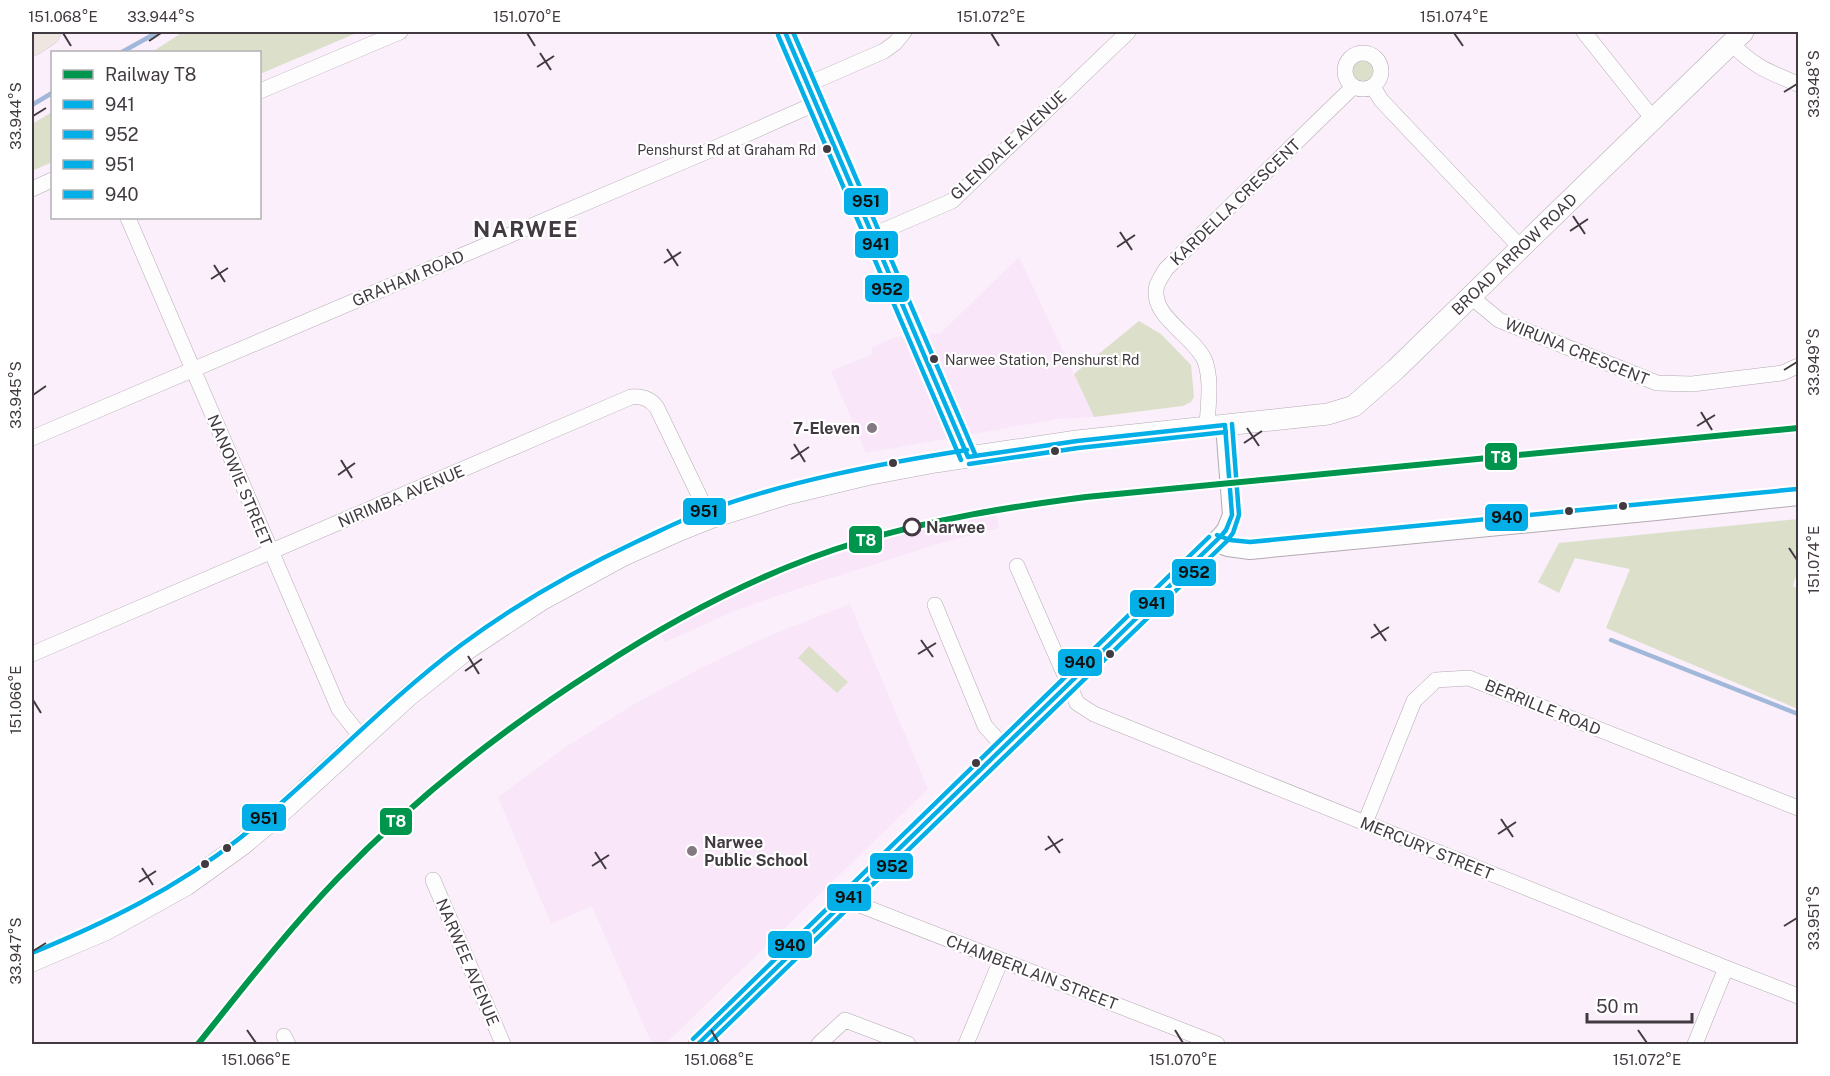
<svg xmlns="http://www.w3.org/2000/svg" width="1830" height="1076" font-family="'Public Sans',sans-serif">
	<rect width="100%" height="100%" fill="#faeffa"/>
	<!-- built -->
	<path fill="#f9e6f9" d="M1019 257 1094 417 1058 419 866 453 831 371 873 354 871 348 895 337 941 333Z
		M996 513 999 528 941 543 806 586 739 609 665 642 661 634 733 596 766 580 818 560 900 534 956 520Z
		M850 604 928 789 665 1044H652L592 906 551 924 498 797 566 747 636 703 705 666 769 636Z"/>
	<!-- green -->
	<path fill="#dce0cb" d="M183 32H359L260 74V52H152Z
		M1353 71a10 10 0 1 1 20 0a10 10 0 1 1-20 0Z
		M52 112V162L32 171V124Z
		M1139 321 1161 334 1191 365 1194 397 1191 402 1183 406 1094 417 1074 374Z
		M1798 519V569L1793 586 1798 589V709L1606 628 1630 569 1575 558 1559 593 1538 582 1559 543Z
		M809 646 848 682 837 693 798 658Z"/>
	<g fill="none" stroke-linecap="round" stroke-linejoin="round">
		<!-- stream -->
		<path stroke="#a2b8da" stroke-width="4.5" d="M122 52 158 32
			M32 105 52 93
			M1611 640 1798 714"/>
		<!-- minor casing -->
		<g stroke="#b3aab2" stroke-width="16">
			<path id="minor" d="M1584 32 1653 119
				M1731 43C1754 67 1769 72 1798 84
				M1345 71a18 18 0 1 1 36 0a18 18 0 1 1-36 0Z
				M808 84 884 51 895 43 904 32
				M1373 87 1381 100 1520 247
				M260 91 400 32
				M32 189 52 180
				M128 218 339 709 361 737
				M873 235 952 201 1128 32
				M1470 296 1499 320 1657 383 1692 384 1782 373 1798 366
				M1207 426C1208 405 1212 381 1205 361 1195 336 1148 316 1157 285 1159 280 1163 274 1166 269L1353 87
				M32 438 722 145 817 103
				M1017 566 1077 703 1094 714 1726 968 1798 996
				M935 605 985 726 1004 747
				M32 654 631 397C643 396 651 399 657 408L710 518
				M1365 823 1414 701 1436 680 1469 678 1798 808
				M433 880 503 1044
				M847 900 1217 1044
				M284 1036 288 1044
				M819 1044 845 1020 908 1044
				M966 1044 1001 960
				M1695 1044 1726 968"/>
		</g>
		<!-- tertiary casing -->
		<g stroke="#b3aab2" stroke-width="20">
			<path id="tertiary" d="M785 32 968 457
				M1214 542 1228 547 1250 550 1656 511 1798 496
				M698 1044 1221 536 1226 530 1232 515 1225 425"/>
		</g>
		<!-- secondary casing -->
		<g stroke="#b3aab2" stroke-width="22">
			<path id="secondary" d="M32 961 105 930 186 885 243 844 281 812 408 696 467 649 541 600 622 556 680 530 710 518 787 494 866 475 935 462 1077 441 1328 414 1354 406 1396 369 1743 32"/>
		</g>
		<!-- motorway casing -->
		<g stroke="#d4ced4" stroke-width="28">
			<path id="motorway" d="M32 42 47 32"/>
		</g>
		<!-- minor -->
		<use href="#minor" stroke="#fefdfe" stroke-width="15"/>
		<!-- tertiary -->
		<use href="#tertiary" stroke="#fefdfe" stroke-width="18"/>
		<!-- secondary -->
		<use href="#secondary" stroke="#fefdfe" stroke-width="21"/>
		<!-- motorway -->
		<use href="#motorway" stroke="#f0e6e1" stroke-width="27"/>
		<!-- bus-1 casing -->
		<g stroke="#fff" stroke-width="9">
			<path id="bus-1" d="M785 32 968 457
				M968 457 1077 441 1225 425
				M698 1044 1221 536 1226 530 1232 515 1225 425"/>
		</g>
		<!-- bus-2 casing -->
		<g stroke="#fff" stroke-width="9">
			<path id="bus-2" d="M778 35 961 460
				M969 464 1078 448 1226 432
				M708 1044 1227 541 1233 533 1239 515 1232 424"/>
		</g>
		<!-- bus-3 casing -->
		<g stroke="#fff" stroke-width="9">
			<path id="bus-3" d="M793 32 975 454
				M32 953C105 923 177 888 240 838 316 777 382 704 461 645 516 604 576 570 638 541 660 531 681 520 703 512 788 481 878 464 967 450"/>
		</g>
		<!-- bus-4 casing -->
		<g stroke="#fff" stroke-width="9">
			<path id="bus-4" d="M1217 535 1230 540 1250 542 1797 489
				M693 1039 1209 537"/>
		</g>
		<!-- bus-1 -->
		<use href="#bus-1" stroke="#03afe6" stroke-width="4.5"/>
		<!-- bus-2 -->
		<use href="#bus-2" stroke="#03afe6" stroke-width="4.5"/>
		<!-- bus-3 -->
		<use href="#bus-3" stroke="#03afe6" stroke-width="4.5"/>
		<!-- bus-4 -->
		<use href="#bus-4" stroke="#03afe6" stroke-width="4.5"/>
		<!-- rail-1 casing -->
		<g stroke="#fff" stroke-width="10">
			<path id="rail-1" d="M198 1044C243 988 287 931 337 879 415 798 503 729 597 669 678 616 765 570 858 542 933 519 1009 507 1086 497L1798 428"/>
		</g>
		<!-- rail-1 -->
		<use href="#rail-1" stroke="#00954c" stroke-width="6"/>
	</g>
	<!-- ticks -->
	<path fill="none" stroke="#423a41" stroke-width="2" d="M63 33 71 46M527 33 535 46M991 33 999 46M1454 33 1463 46M149 41 161 33M540 53 551 70M537 67 554 56M1784 92 1797 84M33 116 46 108M1573 216 1585 234M1570 231 1588 219M1120 232 1132 250M1117 247 1135 235M667 249 678 266M664 263 681 252M214 265 225 282M211 279 228 268M1784 370 1797 362M33 395 46 386M1701 412 1712 430M1697 426 1715 415M1247 428 1259 446M1244 443 1262 431M794 444 805 462M791 459 809 447M341 460 352 478M338 475 355 463M1789 548 1797 560M1374 624 1386 641M1371 638 1389 627M921 640 933 657M918 654 936 643M468 656 479 674M465 671 482 659M33 700 41 713M1501 819 1513 837M1498 834 1516 822M1048 836 1060 853M1045 850 1063 839M595 852 606 869M592 866 609 855M142 868 153 885M139 882 156 871M1784 926 1797 918M33 951 46 943M247 1030 256 1043M711 1030 719 1043M1175 1030 1183 1043M1638 1030 1647 1043"/>
	<!-- markers -->
	<g fill="#423a41" stroke="#fff" stroke-width="2">
		<circle cx="827" cy="149" r="5"/>
		<circle cx="934" cy="359" r="5"/>
		<circle cx="1055" cy="451" r="5"/>
		<circle cx="893" cy="463" r="5"/>
		<circle cx="1623" cy="506" r="5"/>
		<circle cx="1569" cy="511" r="5"/>
		<circle cx="1110" cy="654" r="5"/>
		<circle cx="976" cy="763" r="5"/>
		<circle cx="227" cy="848" r="5"/>
		<circle cx="205" cy="864" r="5"/>
	</g>
	<g fill="#827982" stroke="#fff" stroke-width="2">
		<circle cx="872" cy="428" r="6"/>
		<circle cx="692" cy="851" r="6"/>
	</g>
	<circle fill="#fff" stroke="#423a41" stroke-width="3" cx="912" cy="527" r="8"/>
	<g text-anchor="middle" stroke-width="4.5" stroke-linejoin="round" paint-order="stroke">
		<!-- bus labels -->
		<g font-size="14" fill="#423a41" stroke="#fff" text-anchor="end">
			<text x="816" y="155">Penshurst Rd at Graham Rd</text>
			<text x="945" y="365" text-anchor="start">Narwee Station, Penshurst Rd</text>
		</g>
		<!-- street labels -->
		<g font-size="16" fill="#423a41" stroke="#fff">
			<text transform="translate(1008 145) rotate(-43)" y="6">GLENDALE AVENUE</text>
			<text transform="translate(1235 202) rotate(-44)" y="6">KARDELLA CRESCENT</text>
			<text transform="translate(1514 254) rotate(-44)" y="6">BROAD ARROW ROAD</text>
			<text transform="translate(408 278) rotate(-23)" y="6">GRAHAM ROAD</text>
			<text transform="translate(1577 351) rotate(22)" y="6">WIRUNA CRESCENT</text>
			<text transform="translate(240 480) rotate(67)" y="6">NANOWIE STREET</text>
			<text transform="translate(401 496) rotate(-23)" y="6">NIRIMBA AVENUE</text>
			<text transform="translate(1543 707) rotate(22)" y="6">BERRILLE ROAD</text>
			<text transform="translate(1427 848) rotate(22)" y="6">MERCURY STREET</text>
			<text transform="translate(468 962) rotate(67)" y="6">NARWEE AVENUE</text>
			<text transform="translate(1032 972) rotate(21)" y="6">CHAMBERLAIN STREET</text>
		</g>
		<!-- poi labels -->
		<g font-size="16" font-weight="bold" fill="#423a41" stroke="#fff" text-anchor="end">
			<text x="860" y="434">7-Eleven</text>
			<text x="704" y="848" text-anchor="start">Narwee<tspan x="704" dy="18">Public School</tspan></text>
		</g>
		<!-- stop labels -->
		<g font-size="16" font-weight="bold" fill="#423a41" stroke="#fff" text-anchor="start">
			<text x="926" y="533">Narwee</text>
		</g>
		<!-- district labels -->
		<g font-size="22" font-weight="bold" letter-spacing="1.5" fill="#423a41" stroke="#fff">
			<text x="526" y="237">NARWEE</text>
		</g>
	</g>
	<g stroke="#fff" stroke-width="2">
		<rect x="843" y="187" width="46" height="29" rx="6" fill="#03afe6"/>
		<rect x="854" y="230" width="45" height="29" rx="6" fill="#03afe6"/>
		<rect x="864" y="274" width="46" height="29" rx="6" fill="#03afe6"/>
		<rect x="1484" y="442" width="34" height="29" rx="6" fill="#00954c"/>
		<rect x="682" y="497" width="45" height="29" rx="6" fill="#03afe6"/>
		<rect x="1484" y="503" width="45" height="29" rx="6" fill="#03afe6"/>
		<rect x="848" y="525" width="35" height="29" rx="6" fill="#00954c"/>
		<rect x="1171" y="558" width="46" height="29" rx="6" fill="#03afe6"/>
		<rect x="1129" y="589" width="46" height="29" rx="6" fill="#03afe6"/>
		<rect x="1057" y="648" width="46" height="29" rx="6" fill="#03afe6"/>
		<rect x="241" y="803" width="46" height="29" rx="6" fill="#03afe6"/>
		<rect x="379" y="807" width="34" height="29" rx="6" fill="#00954c"/>
		<rect x="869" y="852" width="45" height="28" rx="6" fill="#03afe6"/>
		<rect x="826" y="883" width="46" height="29" rx="6" fill="#03afe6"/>
		<rect x="767" y="930" width="46" height="29" rx="6" fill="#03afe6"/>
	</g>
	<g font-size="16" text-anchor="middle" font-weight="bold" fill="#fff">
		<text x="1501" y="463">T8</text>
		<text x="866" y="546">T8</text>
		<text x="396" y="827">T8</text>
	</g>
	<g font-size="16" text-anchor="middle" font-weight="bold" fill="#111">
		<text x="866" y="207">951</text>
		<text x="876" y="250">941</text>
		<text x="887" y="295">952</text>
		<text x="704" y="517">951</text>
		<text x="1507" y="523">940</text>
		<text x="1194" y="578">952</text>
		<text x="1152" y="609">941</text>
		<text x="1080" y="668">940</text>
		<text x="264" y="824">951</text>
		<text x="892" y="872">952</text>
		<text x="849" y="903">941</text>
		<text x="790" y="951">940</text>
	</g>
	<!-- border -->
	<rect width="1830" height="1076" fill="none" stroke="#ffffff" stroke-width="66"/>
	<!-- legend -->
	<rect x="51" y="51" width="210" height="168" fill="#ffffff" stroke="#b3b0b3" stroke-width="1.5"/>
	<rect x="63" y="70" width="30" height="9" fill="#00954c" stroke="#b3b0b3" stroke-width="1.5"/>
	<text x="105" y="81" font-size="18" fill="#423a41">Railway T8</text>
	<rect x="63" y="100" width="30" height="9" fill="#03afe6" stroke="#b3b0b3" stroke-width="1.5"/>
	<text x="105" y="111" font-size="18" fill="#423a41">941</text>
	<rect x="63" y="130" width="30" height="9" fill="#03afe6" stroke="#b3b0b3" stroke-width="1.5"/>
	<text x="105" y="141" font-size="18" fill="#423a41">952</text>
	<rect x="63" y="160" width="30" height="9" fill="#03afe6" stroke="#b3b0b3" stroke-width="1.5"/>
	<text x="105" y="171" font-size="18" fill="#423a41">951</text>
	<rect x="63" y="190" width="30" height="9" fill="#03afe6" stroke="#b3b0b3" stroke-width="1.5"/>
	<text x="105" y="201" font-size="18" fill="#423a41">940</text>
	<!-- scale -->
	<path d="M1587 1013v9h105v-9" fill="none" stroke="#423a41" stroke-width="3"/>
	<text x="1596" y="1013" font-size="18" fill="#423a41" stroke="#ffffff" stroke-width="4.5" paint-order="stroke">50 m</text>
	<rect x="33" y="33" width="1764" height="1010" fill="none" stroke="#423a41" stroke-width="2"/>
	<g font-size="15" text-anchor="middle" fill="#423a41">
		<text x="63" y="22">151.068°E</text>
		<text x="161" y="22">33.944°S</text>
		<text x="527" y="22">151.070°E</text>
		<text x="991" y="22">151.072°E</text>
		<text x="1454" y="22">151.074°E</text>
		<text transform="translate(1814 84) rotate(-90)" y="5">33.948°S</text>
		<text transform="translate(16 116) rotate(-90)" y="5">33.944°S</text>
		<text transform="translate(1814 362) rotate(-90)" y="5">33.949°S</text>
		<text transform="translate(16 395) rotate(-90)" y="5">33.945°S</text>
		<text transform="translate(1814 560) rotate(-90)" y="5">151.074°E</text>
		<text transform="translate(16 700) rotate(-90)" y="5">151.066°E</text>
		<text transform="translate(1814 918) rotate(-90)" y="5">33.951°S</text>
		<text transform="translate(16 951) rotate(-90)" y="5">33.947°S</text>
		<text x="256" y="1065">151.066°E</text>
		<text x="719" y="1065">151.068°E</text>
		<text x="1183" y="1065">151.070°E</text>
		<text x="1647" y="1065">151.072°E</text>
	</g>
</svg>
